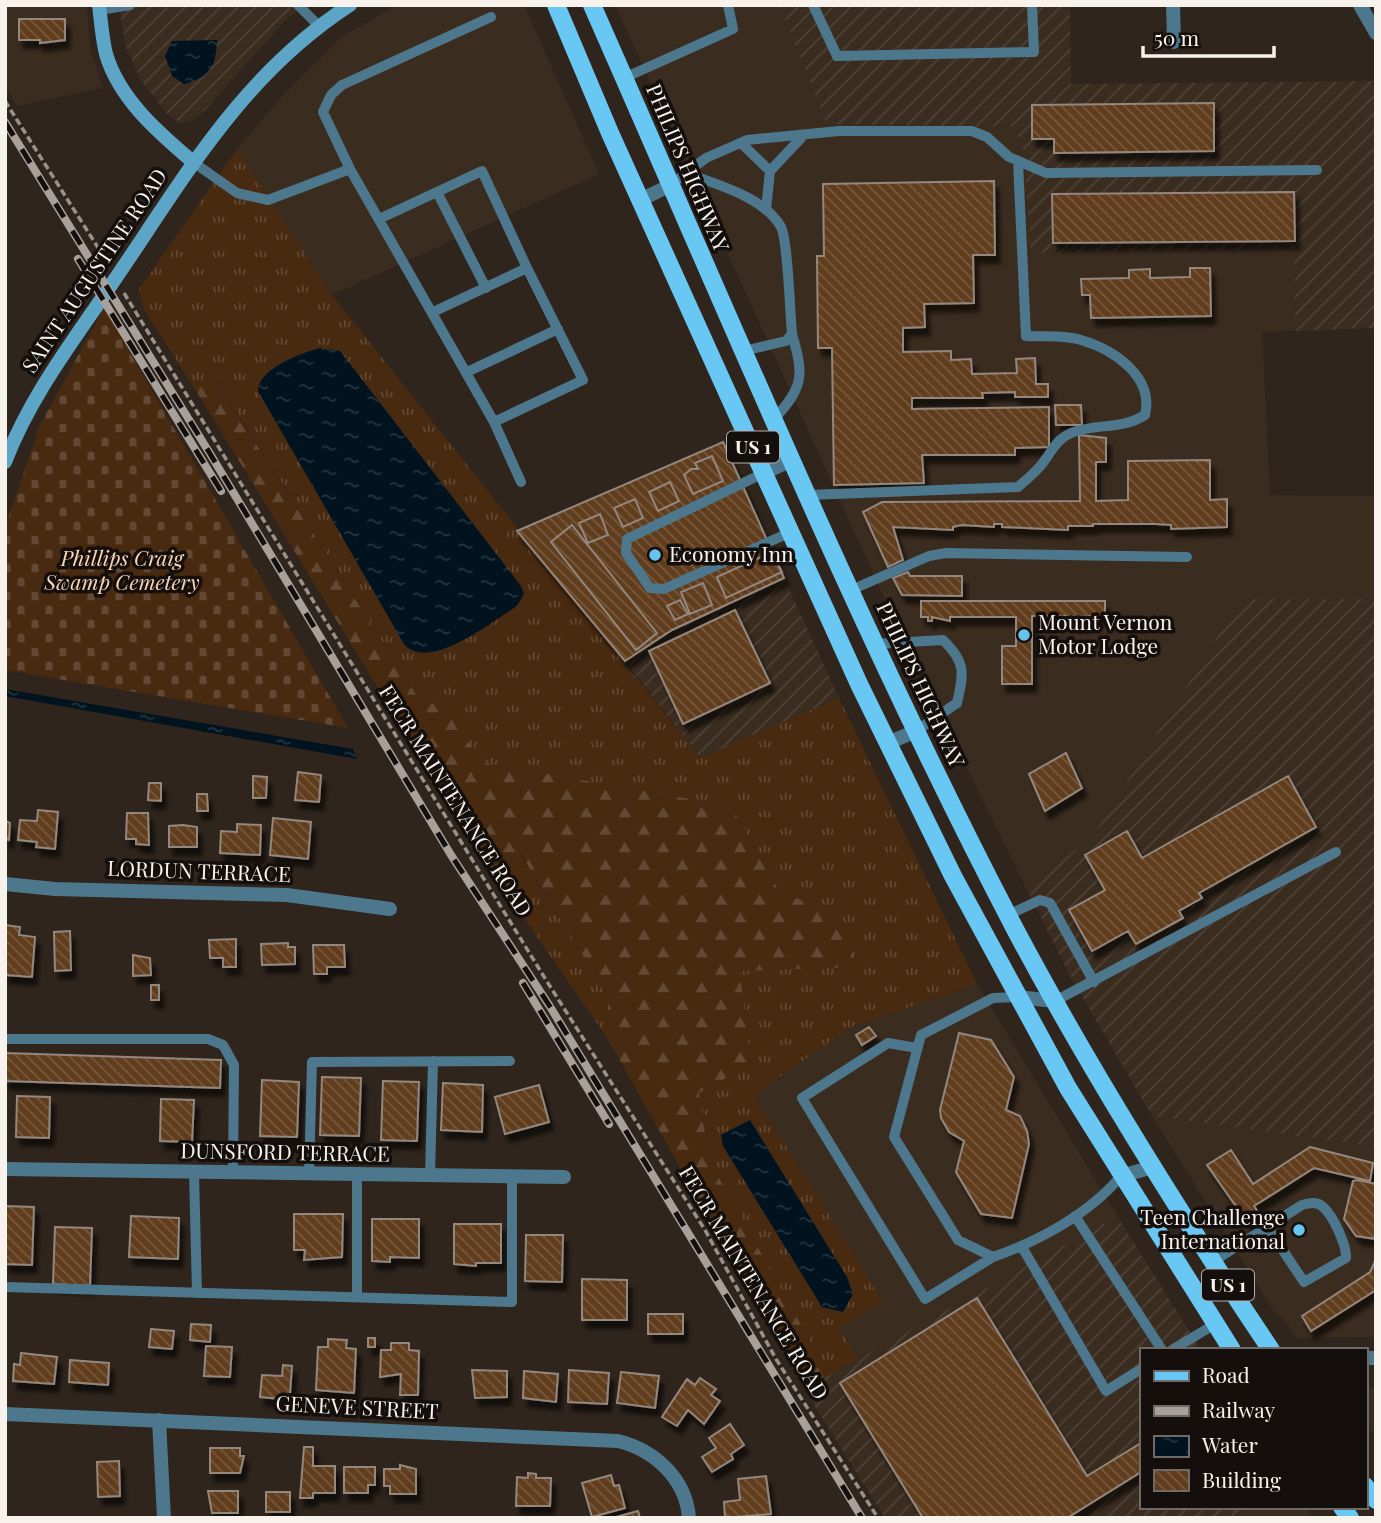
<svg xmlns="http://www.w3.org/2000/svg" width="1381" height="1523" font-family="'Playfair Display',serif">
	<defs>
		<pattern id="industrial-furrows" width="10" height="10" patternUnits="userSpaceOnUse" patternTransform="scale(1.75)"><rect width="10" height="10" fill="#3b2c20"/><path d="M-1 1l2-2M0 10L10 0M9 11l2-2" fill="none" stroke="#4e4136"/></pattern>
		<pattern id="grass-tufts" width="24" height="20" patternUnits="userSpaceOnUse" patternTransform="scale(1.75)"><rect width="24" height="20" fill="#482a10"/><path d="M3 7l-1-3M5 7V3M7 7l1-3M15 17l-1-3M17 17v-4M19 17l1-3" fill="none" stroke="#634933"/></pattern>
		<pattern id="forest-firs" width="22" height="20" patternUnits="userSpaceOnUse" patternTransform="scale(1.75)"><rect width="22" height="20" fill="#482a10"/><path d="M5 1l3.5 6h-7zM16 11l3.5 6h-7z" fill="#634933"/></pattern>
		<pattern id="cemetery-stones" width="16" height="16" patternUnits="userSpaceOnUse" patternTransform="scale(1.75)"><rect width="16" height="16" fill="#482a10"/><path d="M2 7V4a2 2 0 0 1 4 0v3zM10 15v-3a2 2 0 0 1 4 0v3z" fill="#634933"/></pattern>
		<pattern id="water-ripples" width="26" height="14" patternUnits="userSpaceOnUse" patternTransform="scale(1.75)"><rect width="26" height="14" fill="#00131f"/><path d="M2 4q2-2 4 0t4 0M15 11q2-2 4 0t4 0" fill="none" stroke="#263640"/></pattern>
		<pattern id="building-back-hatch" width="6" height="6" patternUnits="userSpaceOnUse" patternTransform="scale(1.75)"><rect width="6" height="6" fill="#603c1d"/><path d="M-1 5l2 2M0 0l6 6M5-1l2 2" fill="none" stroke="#78593e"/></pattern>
		<filter id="shadow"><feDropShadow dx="4.5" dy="8" stdDeviation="2" flood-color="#0009"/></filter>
	</defs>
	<rect width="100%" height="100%" fill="#2f251d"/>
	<!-- built -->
	<path fill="#3b2c20" d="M5 5H87L90 49 103 88 17 106 5 86Z
		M397 5H524L599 174 332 295 237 149 283 95 342 37Z
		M615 5H779L828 124 1014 127 1024 154 1032 253 1294 249 1295 331 1262 332 1270 495 1376 496V599H1241L1092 837 1026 888 898 628Z
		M977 984 1121 1222 1104 1223 858 1359 840 1328 883 1301 754 1095 851 1027Z
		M1152 1116 1376 1147V1337L1297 1338 1284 1319 1275 1313Z
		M1376 1388V1437L1365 1423V1389Z
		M1249 1507H1305L1314 1518H1232Z"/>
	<!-- industrial -->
	<path fill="url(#industrial-furrows)" d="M119 5H304L284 22 205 110 191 121 180 123 168 115 140 79 126 47Z
		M779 5H1070L1071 84 1376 81V328L1295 331 1294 249 1031 253 1024 154 1014 127 827 124Z
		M784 578 839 698 700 758 625 661 672 630Z
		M1241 599H1376V1147L1152 1116 1068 972 1026 888 1092 837Z
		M1121 1222 1201 1350H1141V1507H1249L1232 1518H1090L1087 1513 1079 1518H885L804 1389 1104 1223Z"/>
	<!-- grass -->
	<path fill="url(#grass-tufts)" fill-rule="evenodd" d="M237 149 332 295 700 758 839 698 977 984 851 1027 754 1095 883 1301 840 1328 858 1359 829 1375 709 1160 699 1093 750 1065 740 971 841 911 781 894 731 806 483 763 440 700 425 708 213 375 195 389 144 310 139 289ZM329 348 375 396 465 515 517 606 436 652 404 644 259 391Z
		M518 851 608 997V1039L481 856Z"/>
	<!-- forest -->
	<path fill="url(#forest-firs)" d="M212 375 424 707 440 700 483 763 731 806 781 894 841 911 857 967 740 971 750 1065 699 1093 709 1160 829 1375 804 1389 608 1039V997L519 851 481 856 195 389Z"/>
	<!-- cemetery -->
	<path fill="url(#cemetery-stones)" d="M104 308 348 728 5 670V527L40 425Z"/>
	<!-- water -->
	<path fill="url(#water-ripples)" d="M217 40C216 67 210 77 184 84L172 76 165 56 172 41Z
		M320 348 340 351 521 586 524 594 517 606C493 621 429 673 404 644L258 391C258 369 301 353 320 348Z
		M5 689 353 749 357 759 5 696Z
		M750 1120 847 1277 853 1294 843 1312 822 1307 723 1146 721 1135Z"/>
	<!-- building -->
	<path fill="url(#building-back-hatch)" stroke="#93877e" stroke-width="2" filter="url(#shadow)" d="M19 19H65V40L40 43V40H19Z
		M1214 103V151L1054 153V139H1032V105Z
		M994 181 995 255H973L974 303 924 304 925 327 903 328V352L951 351V360L971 359 972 374 1017 373 1016 359 1035 358 1036 384H1048V397H1015V392L982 393 983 398H912V409L1049 407V447L1015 448V455H922L924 483 834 485 832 348H818L817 256H824L823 184Z
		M1294 192 1295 241 1053 243 1052 194Z
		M1190 268H1210L1211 316 1091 318 1090 295H1082L1081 279 1129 278V270L1150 269V278L1190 277Z
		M1055 405H1081L1082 425H1056Z
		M1079 435 1106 438V462H1096V501L1128 500V461L1210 460V500L1227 499V527L1171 529V525L1156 524H1093V526H1068V530L1002 527V524H994V527L961 525 953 527V530L893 527 903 560 888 567 863 512 882 502 1080 501Z
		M723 442 784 578 672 630 625 661 517 531Z
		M712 456 723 481 693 494 684 475 691 469H698L695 463Z
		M670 482 679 501 658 511 649 492Z
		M635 499 643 518 623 527 614 508Z
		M600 514 608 535 588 543 579 523Z
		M572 525 657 633 636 650 551 542Z
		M772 552 782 572 726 598 717 577Z
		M908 572 910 576H962V596L902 595 893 578Z
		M703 583 712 605 690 614 681 592Z
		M680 600 688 614 675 620 667 606Z
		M921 601H1105V616H1032V684H1002V646H1016V617H950V621L932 617V621H928V617H921Z
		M735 610 770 683 683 724 649 651Z
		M1066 753 1082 788 1045 811 1029 774Z
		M298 772 321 775 319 802 295 800Z
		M253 776 267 777 266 798H253Z
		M1288 776 1316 827 1199 893 1202 898 1179 911 1183 918 1136 944 1128 931 1092 951 1069 910 1105 890 1085 855 1127 831 1142 858Z
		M149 783H161V801L148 800Z
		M197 794H207L208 811H197Z
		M38 810 58 812 55 849 36 847 37 842 18 840 20 820 37 821Z
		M127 813H148L149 845 136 844V839H126Z
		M273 818 311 822 308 859 270 855Z
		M5 821 10 823 9 840 5 839Z
		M237 824 261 825 260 855 220 853 221 831 237 832Z
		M183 825 197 827V847H169V826Z
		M5 925 20 927 19 935 35 937 32 977 5 975Z
		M70 931 71 970 55 971 54 932Z
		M236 939V967H223V958H210L209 940Z
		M288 943V947H295V964L262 965 261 944Z
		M313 945H344L345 967H327V974H314Z
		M133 955 150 958 151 975 133 976Z
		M151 985H159V1000H151Z
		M869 1027 876 1036 862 1045 856 1035Z
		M959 1033 991 1040 1014 1077 1006 1110 1020 1116 1027 1131 1029 1144 1012 1218 981 1214 956 1172 964 1141 949 1132 941 1118 940 1110Z
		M5 1053 221 1060 220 1088 5 1081Z
		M322 1077 361 1078 359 1136 320 1135Z
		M262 1080 299 1082 297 1137 260 1136Z
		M383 1081 419 1082 417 1141 381 1140Z
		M443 1083 483 1085 482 1132 441 1130Z
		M539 1085 549 1122 505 1134 495 1097Z
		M17 1096 50 1097 49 1138 16 1137Z
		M161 1099 194 1100 192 1142 160 1141Z
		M1310 1147 1373 1163 1370 1181 1314 1168 1254 1206 1261 1217 1249 1225 1207 1165 1231 1150 1253 1184Z
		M1358 1180 1376 1184V1239L1356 1236 1344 1219 1353 1181Z
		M5 1206 34 1207 32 1265 5 1264Z
		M294 1214H343L342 1257 304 1260 305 1250H294Z
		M131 1216 179 1218 178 1259 129 1257Z
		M372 1219H419V1258L390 1257V1262L372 1261Z
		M454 1224H501V1263H476V1266L454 1264Z
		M55 1227 92 1228 90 1286 53 1284Z
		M526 1235H563L562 1282 525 1281Z
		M1376 1259V1290L1311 1331 1302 1316 1370 1272Z
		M582 1279 627 1280V1320H582Z
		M977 1298 1087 1476 1141 1443V1472L1067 1518H923L840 1383Z
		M648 1314H683V1334H648Z
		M191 1324 211 1325 210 1342 190 1340Z
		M151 1329 174 1331 172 1349 149 1347Z
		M368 1338H375V1347H368Z
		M328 1339 347 1340 346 1348 356 1349 354 1393 316 1390 318 1347H328Z
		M391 1343H409V1350L419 1351 418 1395H400L401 1374 380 1377 381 1350H391Z
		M206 1346 232 1347 230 1377 204 1376Z
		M21 1353 57 1357 54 1384 13 1381 14 1364 20 1365Z
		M70 1360 109 1363 108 1385 69 1382Z
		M283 1365 292 1366 290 1394H281L280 1399 260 1397 262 1375 282 1376Z
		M472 1370 507 1371V1397L475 1398Z
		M569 1370 609 1373 607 1404 568 1402Z
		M524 1371 558 1374 556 1402 523 1398Z
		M621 1372 659 1376 655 1408 617 1403Z
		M700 1378 716 1389 711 1395 720 1401 704 1424 688 1410 677 1426 662 1417 687 1379 695 1385Z
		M730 1424 744 1445 731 1454 733 1459 712 1472 702 1457 716 1448 709 1438Z
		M304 1447H313V1466H335V1493H313V1498H300Z
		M210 1448H240V1456H244L240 1473H210Z
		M119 1461 120 1496 98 1497 97 1462Z
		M400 1465 416 1469V1494H390V1486H384V1469H400Z
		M344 1467H375V1485H368V1493H344Z
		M528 1473 536 1474V1478H551L550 1506H516L517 1477 528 1478Z
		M611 1475 614 1486 619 1485 625 1508 592 1517 582 1483Z
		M766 1476 771 1514 725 1518 724 1502 740 1500 738 1479Z
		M208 1491H238V1513H212Z
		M266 1492H290V1512H266Z
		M638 1511 640 1518H613Z"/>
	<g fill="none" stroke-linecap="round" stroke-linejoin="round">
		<!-- path -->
		<path stroke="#99918b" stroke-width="3.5" stroke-dasharray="7 3.5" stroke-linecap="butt" d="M5 101 109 265
			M124 293 546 980 705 1230 776 1359 878 1518"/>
		<!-- lane -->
		<path stroke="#4c778c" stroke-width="10" d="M298 5 319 26
			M813 5 837 56 1034 52 1032 5
			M100 10 130 5
			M624 78 733 29 728 5
			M741 143 770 171
			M193 162 237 193 268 200 350 169 494 422 583 380 527 268 433 312
			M350 169 323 112 331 95 342 85 491 17
			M689 174C718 185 764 197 781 227 788 241 790 314 792 334L786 341 743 351
			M669 186 706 158 747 140 839 131H972L987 137 1009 157 1046 173 1317 170
			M437 192 486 288
			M766 210 770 171 802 137
			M379 219 482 171 527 268
			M467 372 558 329
			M774 419C804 387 804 375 792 334
			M494 422 521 482
			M764 473 627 539 626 553 650 588 664 589 791 532
			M808 495 1018 487C1026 480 1035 473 1042 464 1052 452 1055 440 1071 433 1095 423 1122 430 1145 415 1154 377 1115 350 1081 340 1065 335 1044 337 1026 336L1018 162
			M851 590 929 556 946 553 1187 557
			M875 644 943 640C966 662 964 673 957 703L916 731
			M1008 915 1040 900 1050 903 1094 982
			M1017 997 993 998 921 1035 894 1137 958 1240 993 1257C1039 1241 1089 1214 1121 1176
			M1055 1001 1336 852
			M5 1039H208L223 1045 234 1065 233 1173
			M917 1048 888 1043 802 1098 925 1299 993 1257
			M194 1173 197 1293
			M309 1175 312 1062 510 1061
			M357 1175V1297
			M430 1176 433 1061
			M1075 1216 1162 1350
			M1022 1247 1106 1391 1141 1369
			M1212 1262 1302 1205C1309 1203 1317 1201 1323 1207 1333 1215 1347 1246 1346 1258L1304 1282 1268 1228
			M6 1287 512 1302V1176
			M1172 1350 1215 1324"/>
		<!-- street -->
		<path stroke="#4c778c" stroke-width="14" d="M1173 5 1174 42
			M1360 5 1376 33
			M640 200 669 186
			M764 473 792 460
			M888 743 916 731
			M5 884 55 889 287 895 390 909
			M1017 997 1055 1001
			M5 1169 564 1177
			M1121 1176 1153 1167
			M1365 1358H1376
			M5 1414 618 1441C654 1450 686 1478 689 1518
			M159 1420 164 1518"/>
		<!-- secondary -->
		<path stroke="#5da5c6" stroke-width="14" d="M99 5C101 21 102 38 106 54 119 99 159 133 193 162
			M5 462C30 397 71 344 109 288 182 182 239 77 350 5"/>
		<!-- primary -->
		<path stroke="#69c8f3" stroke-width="18" d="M556 5 610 133 859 684 953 876 1068 1088 1232 1350
			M592 5C729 315 858 629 1015 929 1092 1074 1180 1214 1271 1350
			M1365 1486 1376 1500
			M1342 1507 1350 1518"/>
		<!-- rail casing -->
		<g stroke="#a8a09a" stroke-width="8">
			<path id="rail" d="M5 122 209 452 451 855 549 1005 862 1518
				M78 259 221 491
				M523 983 609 1124"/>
		</g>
		<!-- rail -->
		<use href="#rail" stroke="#140f0c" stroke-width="5" stroke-dasharray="16" stroke-linecap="butt"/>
	</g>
	<!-- markers -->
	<g fill="#67c4ef" stroke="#140f0c" stroke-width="2.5">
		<circle cx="655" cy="555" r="7"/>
		<circle cx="1024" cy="635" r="7"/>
		<circle cx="1299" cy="1230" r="7"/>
	</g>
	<g text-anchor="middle" stroke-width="7" stroke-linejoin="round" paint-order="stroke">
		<!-- shield labels -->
		<g fill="#140f0c" stroke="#b4aea9" stroke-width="2">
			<rect x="727" y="431.5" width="52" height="31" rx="5"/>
			<rect x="1202" y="1269.5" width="52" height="31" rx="5"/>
		</g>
		<g font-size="19" font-weight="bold" fill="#f8f2ec">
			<text x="753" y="454">US 1</text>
			<text x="1228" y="1292">US 1</text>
		</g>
		<!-- street labels -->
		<g font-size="21" fill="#f8f2ec" stroke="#140f0c">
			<text transform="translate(687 168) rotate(67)" y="7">PHILIPS HIGHWAY</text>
			<text transform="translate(95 271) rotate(-56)" y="7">SAINT AUGUSTINE ROAD</text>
			<text transform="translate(920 685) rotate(65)" y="7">PHILIPS HIGHWAY</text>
			<text transform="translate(455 801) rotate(58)" y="7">FECR MAINTENANCE ROAD</text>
			<text transform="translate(199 872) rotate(2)" y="7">LORDUN TERRACE</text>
			<text transform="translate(285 1153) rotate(1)" y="7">DUNSFORD TERRACE</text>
			<text transform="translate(753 1283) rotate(59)" y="7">FECR MAINTENANCE ROAD</text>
			<text transform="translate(357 1408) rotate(3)" y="7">GENEVE STREET</text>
		</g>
		<!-- poi labels -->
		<g font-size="21" fill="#f8f2ec" stroke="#140f0c" text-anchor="start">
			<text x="669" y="562">Economy Inn</text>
			<text x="1038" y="630">Mount Vernon<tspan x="1038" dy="24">Motor Lodge</tspan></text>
			<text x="1285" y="1225" text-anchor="end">Teen Challenge<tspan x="1285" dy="24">International</tspan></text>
		</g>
		<!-- park labels -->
		<g font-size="21" font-style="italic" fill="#fcd5b7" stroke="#140f0c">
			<text x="122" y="566">Phillips Craig<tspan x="122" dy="24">Swamp Cemetery</tspan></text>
		</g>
	</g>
	<!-- border -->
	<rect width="1381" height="1523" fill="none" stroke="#f8f2ec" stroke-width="14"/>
	<!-- legend -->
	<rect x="1140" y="1348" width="228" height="161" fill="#140f0c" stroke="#6f6a66" stroke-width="2"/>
	<rect x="1154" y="1371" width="35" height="10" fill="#69c8f3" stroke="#6f6a66" stroke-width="2"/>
	<text x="1202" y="1383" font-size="21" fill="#f8f2ec">Road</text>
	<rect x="1154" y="1406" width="35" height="10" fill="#a8a09a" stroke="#6f6a66" stroke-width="2"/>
	<text x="1202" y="1418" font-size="21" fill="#f8f2ec">Railway</text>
	<rect x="1154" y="1436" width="35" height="21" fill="url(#water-ripples)" stroke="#6f6a66" stroke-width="2"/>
	<text x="1202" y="1453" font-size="21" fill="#f8f2ec">Water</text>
	<rect x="1154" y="1470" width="35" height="21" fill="url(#building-back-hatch)" stroke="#6f6a66" stroke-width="2"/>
	<text x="1202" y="1488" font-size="21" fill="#f8f2ec">Building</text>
	<!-- scale -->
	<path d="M1143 46v10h131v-10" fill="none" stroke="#f8f2ec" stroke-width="3.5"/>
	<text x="1154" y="46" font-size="21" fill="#f8f2ec" stroke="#140f0c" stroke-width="5" paint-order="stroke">50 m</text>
</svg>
